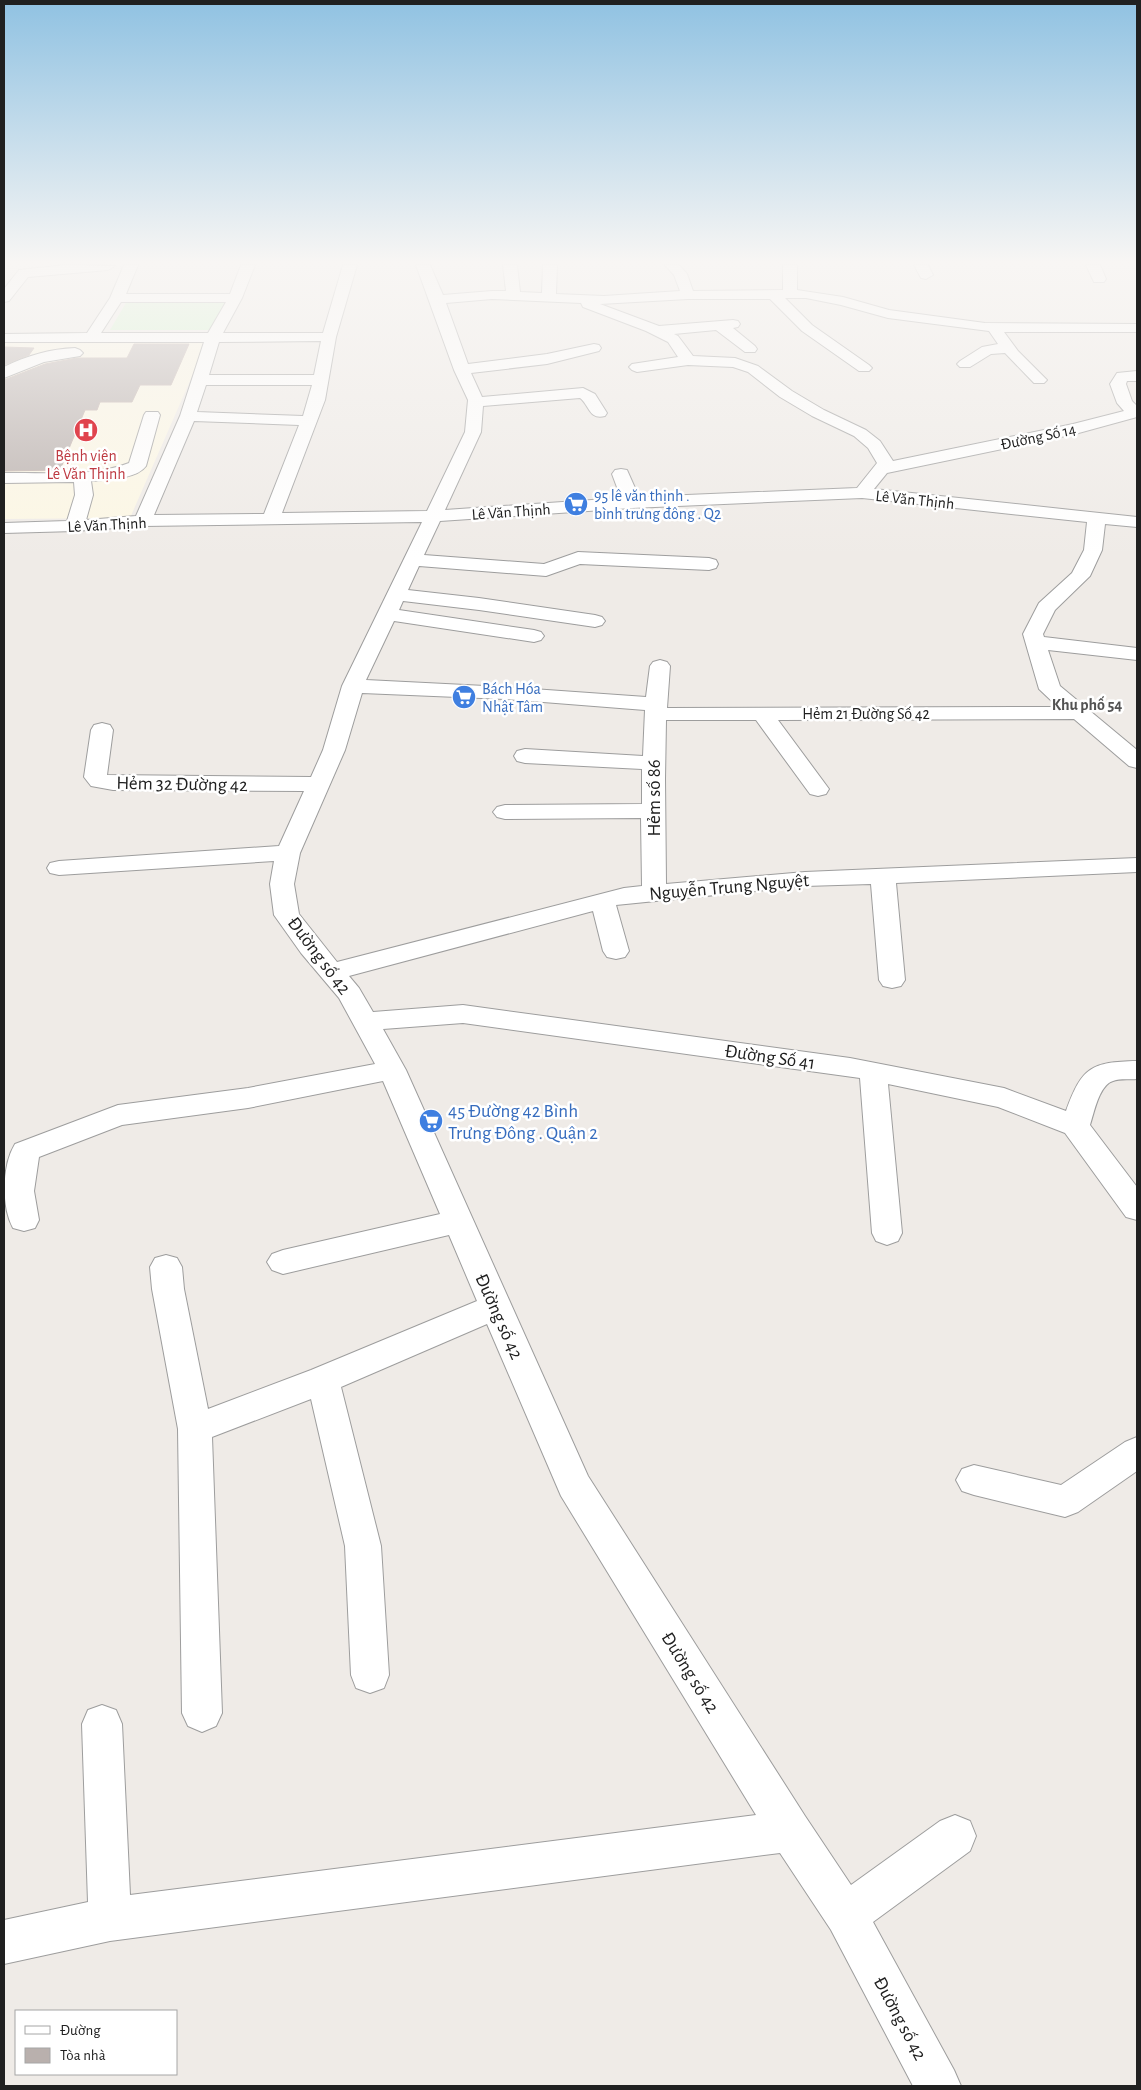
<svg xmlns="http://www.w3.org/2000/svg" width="1141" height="2090" font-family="'Alegreya Sans',sans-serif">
	<rect width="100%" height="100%" fill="#efebe7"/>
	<!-- education -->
	<path fill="#fcf7e4" d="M207 342 130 518 4 519V343Z"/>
	<!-- park -->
	<path fill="#cff4ca" d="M228 300 213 330H110L127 301Z"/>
	<!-- building -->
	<path fill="#b9b0ad" stroke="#c0b0ab" d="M134 344H189L171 385H140L132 402H100L97 410H85L60 470 4 471V380L45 364 77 358H127Z
		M4 347 34 348 29 355 4 365Z"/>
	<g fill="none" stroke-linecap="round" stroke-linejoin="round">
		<!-- minor casing -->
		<g stroke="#9d9d9d" stroke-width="2">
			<path id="minor" d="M66 265 115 266 108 270 28 277 9 301 4 302V289L19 270Z
				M124 265H138L126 294H230L241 265H255L242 298 223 333H323L343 265H357L336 337 325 400 282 513 427 511 465 432 468 400 454 370 416 265H430L443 295 492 291H506L503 265H517L520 292 542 293 543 265H557L556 294 604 296 680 291 674 275 665 265H679L687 274 693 291 783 290V265H797V290L843 297 889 310 985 323 1137 324V332H1004L1018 351 1047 380 1044 383H1034L1005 353 991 354 970 367H960L957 364 960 361 982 347 998 344 989 331 888 318 841 305 806 298H785L812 325 869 365 872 368 869 371H859L802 331 770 299H688L600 304 659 326 733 320 738 321 740 324 738 327 733 328 755 346 757 349 755 352H745L716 330 674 334 678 336 693 356 735 358 758 366 792 391 824 410 866 430 880 441 893 461 1073 424 1124 411 1117 403 1110 384 1117 373 1137 371V381H1127L1126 384 1132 401 1137 406V417L1075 434 887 473 874 489 1137 517V527L1105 524 1102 550 1090 576 1055 610 1043 634 1044 637 1137 648V660L1048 650 1060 686 1137 750V768L1129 766 1074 719 778 720 829 789 826 794 818 796 810 794 756 720H666L665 779 666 884 805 872 1137 858V872L896 883 905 980 901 986 892 988 883 986 879 980 871 884 805 886 616 905 629 951 625 957 616 959 607 957 603 951 593 911 349 976 359 988 373 1012 463 1005 850 1058 1004 1088 1066 1111C1082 1067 1091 1062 1137 1061V1079C1130 1080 1121 1078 1113 1081 1099 1085 1094 1113 1090 1125L1137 1187V1220L1126 1217 1065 1133 998 1107 888 1084 902 1233 898 1241 887 1245 876 1241 872 1233 860 1078 463 1023 383 1029 406 1070 588 1476 805 1816 851 1885 940 1821 955 1815 970 1821 976 1836 970 1851 873 1922 954 2070 961 2086H913L831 1930 780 1853 110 1941 4 1964V1920L88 1902 82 1724 88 1710 102 1705 116 1710 122 1724 130 1895 756 1815 561 1496 487 1324 341 1387 381 1546 389 1675 384 1688 370 1693 356 1688 351 1675 345 1546 311 1399 212 1437 222 1713 216 1726 202 1732 188 1726 182 1713 178 1429 152 1289 150 1267 155 1258 166 1255 177 1258 182 1267 184 1289 208 1409 311 1370 477 1301 449 1235 283 1274 272 1270 267 1262 272 1254 283 1250 440 1214 383 1081 248 1108 122 1125 39 1157 34 1191 39 1220 35 1228 24 1231 13 1228C1 1206 2 1165 15 1144L118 1105 248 1088 375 1064 339 998 301 953 274 915 270 884 274 861 59 875 50 873 47 868 50 863 59 861 279 846 304 791 113 790 91 786 84 777 91 730 94 725 102 723 110 725 113 730 107 775 311 777 323 750 342 686 422 522 143 526 75 531 4 533V523L67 521 75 495 74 482 4 483V473C44 472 91 478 129 463L144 415 146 412H158L160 415 146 466C137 479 106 480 91 481L93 495 86 520 136 516 180 416 204 342H4V334L87 333 110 298ZM492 299 581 303 583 307 646 331 668 342 678 357 632 364 629 367 632 370 637 372 688 365 733 367 748 372 780 397 812 416 854 436 868 448 877 463 857 488 639 497 627 470 621 469 615 470 612 474 621 498 445 510 481 432 483 406 580 398C590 406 589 420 605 416L607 413 595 394 583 388 482 397 471 373 547 364 599 351 601 348 599 345 594 344 547 354 468 364 446 303ZM121 302H226L208 333H101ZM321 341 314 375H209L219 342ZM206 385H312L303 416 197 412ZM194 421 299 425 264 514 154 515ZM862 498 1087 522 1084 550 1072 573 1039 603 1023 634 1039 689 1058 707 667 708 670 666 667 662 660 660 653 662 650 666 646 697 505 687 366 680 394 621 534 642 541 640 544 636 541 632 534 630 399 610 403 601 479 610 595 627 602 625 605 621 602 617 595 615 479 598 408 590 419 566 546 576 580 564 709 570 716 568 718 564 716 560 709 558 578 552 544 564 424 555 440 521 632 508ZM362 693 505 699 645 710 643 756 525 749 517 751 514 756 517 761 525 763 642 769V804L505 805 497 807 493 812 497 817 505 819 641 818 642 886 624 888 337 962 299 914 294 884 300 853 345 750Z
				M914 265H928L933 275 926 279 921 278Z
				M1086 265H1100L1106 279 1104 282H1094Z
				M75 348 80 350 83 353 80 356 44 362 4 378V367C26 356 50 349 75 348Z
				M1137 1437V1471L1078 1512 1065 1517 974 1495 962 1491 956 1480 962 1469 974 1465 1061 1485 1125 1442Z"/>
		</g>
		<!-- minor -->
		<use href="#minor" fill="#fff" fill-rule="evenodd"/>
	</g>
	<!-- sky -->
	<linearGradient id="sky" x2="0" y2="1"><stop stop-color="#90c2e2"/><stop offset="0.47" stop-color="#f8f6f4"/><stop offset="1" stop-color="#f8f6f4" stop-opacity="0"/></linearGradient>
	<rect width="1141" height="558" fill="url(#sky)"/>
	<!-- icons -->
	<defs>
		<g id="hospital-disc" transform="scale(1.25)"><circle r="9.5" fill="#e0444e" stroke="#fff"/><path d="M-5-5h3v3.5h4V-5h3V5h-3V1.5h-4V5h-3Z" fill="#fff"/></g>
		<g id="supermarket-disc" transform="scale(1.25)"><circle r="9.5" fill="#3f7fe0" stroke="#fff"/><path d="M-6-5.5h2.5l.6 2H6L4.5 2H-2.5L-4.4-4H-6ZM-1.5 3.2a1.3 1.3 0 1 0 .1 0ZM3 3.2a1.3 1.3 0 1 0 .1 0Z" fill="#fff"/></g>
	</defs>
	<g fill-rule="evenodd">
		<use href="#hospital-disc" x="86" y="430"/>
		<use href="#supermarket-disc" x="576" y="504"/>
		<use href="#supermarket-disc" x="464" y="697"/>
		<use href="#supermarket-disc" x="431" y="1121"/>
	</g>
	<g text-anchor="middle" stroke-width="5" stroke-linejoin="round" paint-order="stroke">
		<!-- far-street labels -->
		<g font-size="16" fill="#202020" stroke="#fff">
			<text transform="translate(1038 436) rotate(-12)" y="6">Đường Số 14</text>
			<text transform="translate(915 499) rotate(6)" y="6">Lê Văn Thịnh</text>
			<text transform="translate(511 511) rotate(-4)" y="6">Lê Văn Thịnh</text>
			<text transform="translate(107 524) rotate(-3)" y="6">Lê Văn Thịnh</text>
			<text x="866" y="719">Hẻm 21 Đường Số 42</text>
		</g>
		<!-- far-health labels -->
		<g font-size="16" fill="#be3a42" stroke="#fff">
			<text x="86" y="461">Bệnh viện<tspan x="86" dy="18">Lê Văn Thịnh</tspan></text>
		</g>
		<!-- far-shop labels -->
		<g font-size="16" fill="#366cbe" stroke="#fff" text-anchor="start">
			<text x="594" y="501">95 lê văn thịnh .<tspan x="594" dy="18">bình trưng đông . Q2</tspan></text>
			<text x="482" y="694">Bách Hóa<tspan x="482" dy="18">Nhật Tâm</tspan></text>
		</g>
		<!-- far-neighbourhood labels -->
		<g font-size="16" font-weight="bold" fill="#535353" stroke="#fff">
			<text x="1087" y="710">Khu phố 54</text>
		</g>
		<!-- street labels -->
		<g font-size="19" fill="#202020" stroke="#fff">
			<text transform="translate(182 783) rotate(1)" y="7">Hẻm 32 Đường 42</text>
			<text transform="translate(653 798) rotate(-90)" y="7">Hẻm số 86</text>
			<text transform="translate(729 886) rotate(-5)" y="7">Nguyễn Trung Nguyệt</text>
			<text transform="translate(320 955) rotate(53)" y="7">Đường số 42</text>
			<text transform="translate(770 1056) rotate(8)" y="7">Đường Số 41</text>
			<text transform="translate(500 1316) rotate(66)" y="7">Đường số 42</text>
			<text transform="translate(691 1672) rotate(58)" y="7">Đường số 42</text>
			<text transform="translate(901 2018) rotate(62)" y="7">Đường số 42</text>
		</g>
		<!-- shop labels -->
		<g font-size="19" fill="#366cbe" stroke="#fff" text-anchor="start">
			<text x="448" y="1117">45 Đường 42 Bình<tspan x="448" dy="22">Trưng Đông . Quận 2</tspan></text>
		</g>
	</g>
	<!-- border -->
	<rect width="1141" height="2090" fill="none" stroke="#202020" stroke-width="10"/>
	<!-- legend -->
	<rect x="15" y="2010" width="162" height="65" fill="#ffffff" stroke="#a6a6a6"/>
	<rect x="25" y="2026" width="25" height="8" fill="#ffffff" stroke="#a6a6a6"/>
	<text x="60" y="2035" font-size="15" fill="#202020">Đường</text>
	<rect x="25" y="2048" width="25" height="15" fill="#b9b0ad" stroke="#a6a6a6"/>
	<text x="60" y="2060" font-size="15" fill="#202020">Tòa nhà</text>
</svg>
